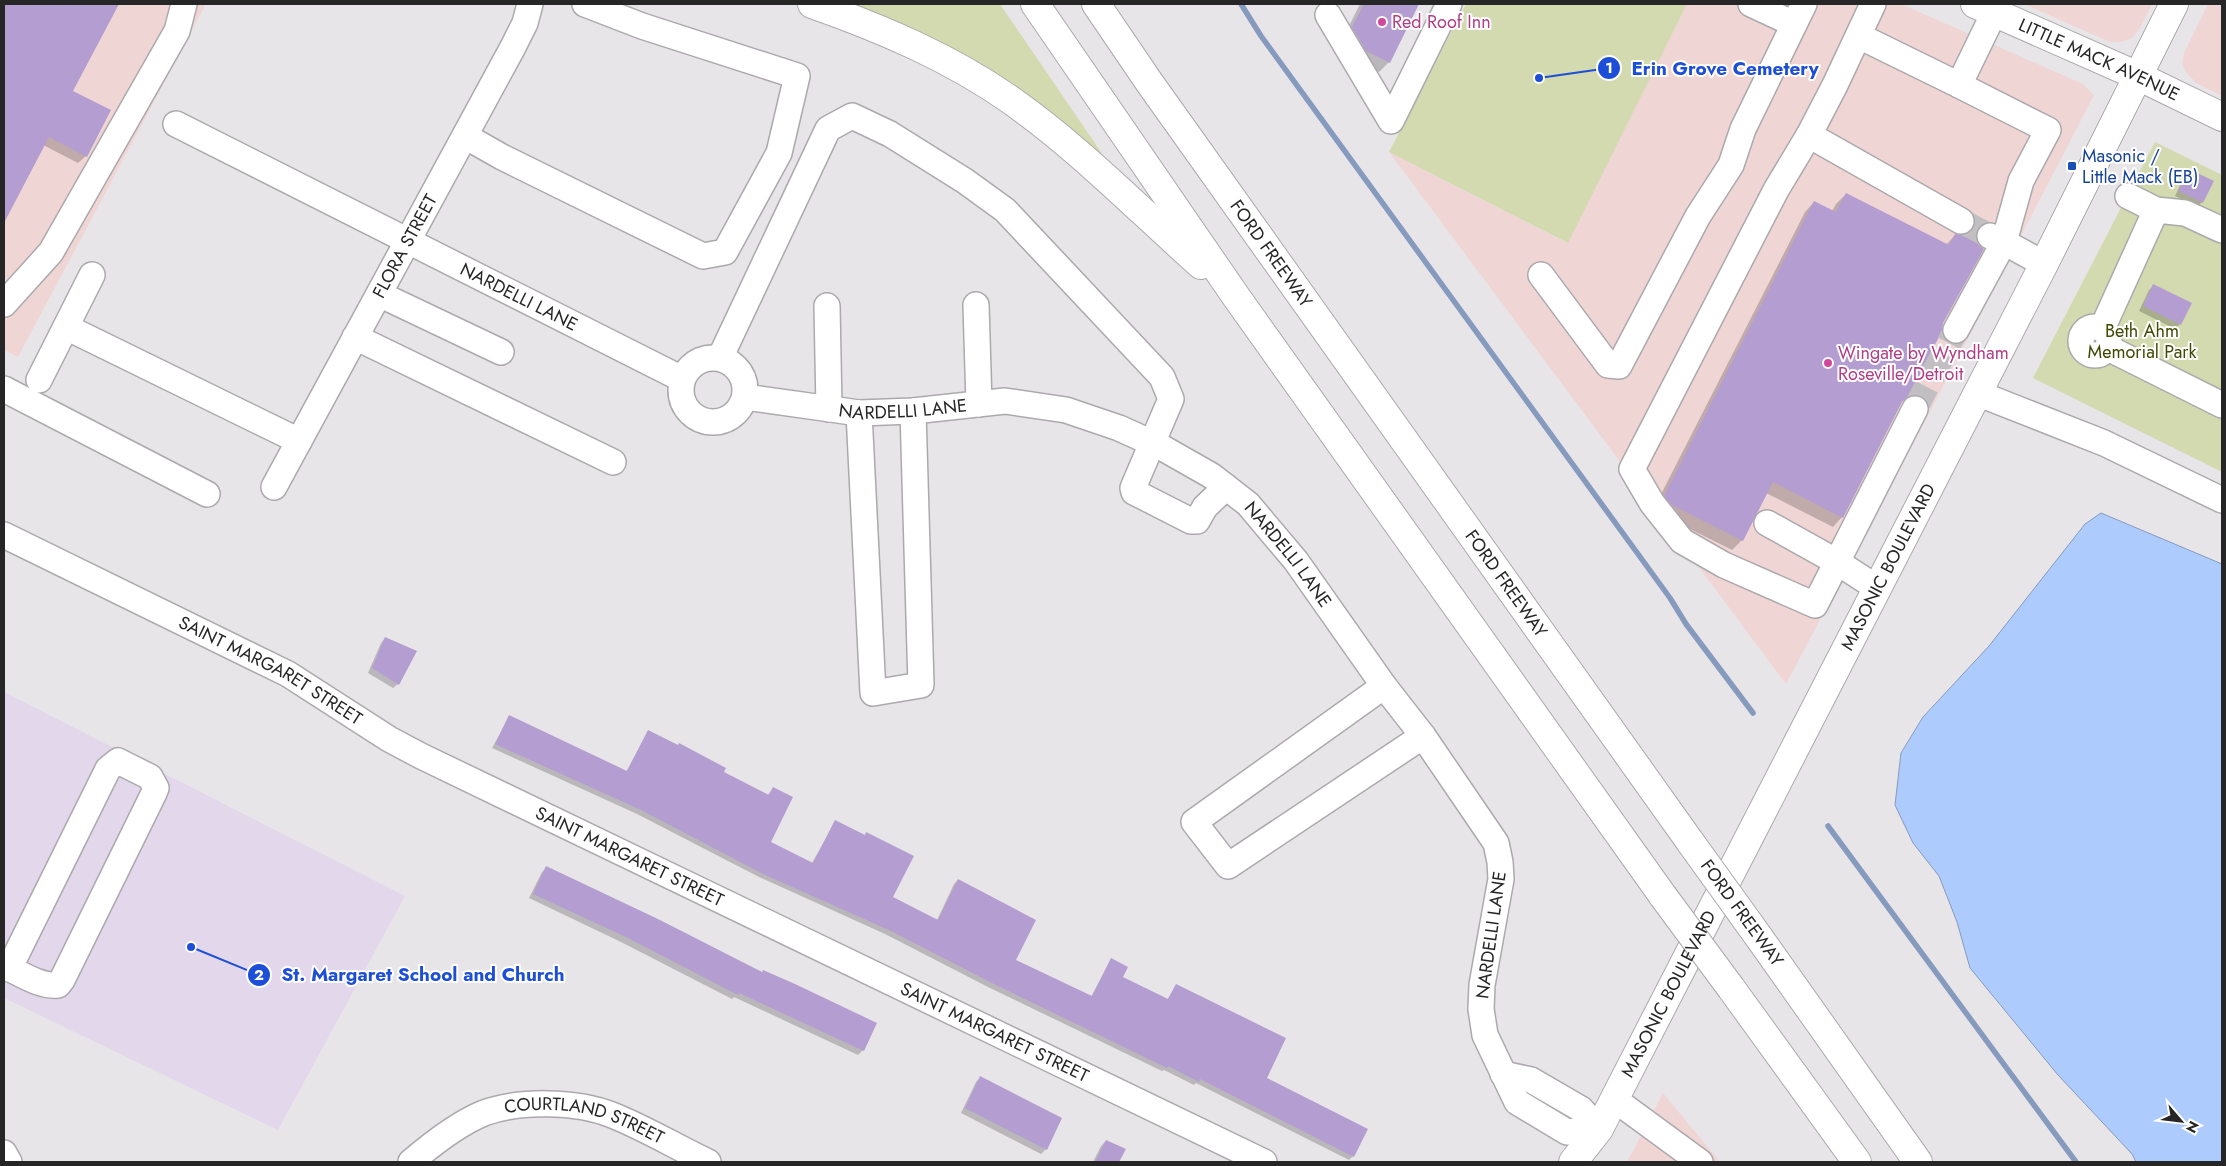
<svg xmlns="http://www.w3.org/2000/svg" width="2226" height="1166" font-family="Jost,sans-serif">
	<rect width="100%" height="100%" fill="#e8e5e9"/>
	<!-- commercial -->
	<path fill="#f0d5d5" d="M4 4H206L18 357 4 350Z
		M1687 4H1901L2083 84 2094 95 1921 429 1786 684 1389 152 1567 243Z
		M2024 4H2152L2140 28 2132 38 2121 42H2110Z
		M2208 4H2222V96L2196 83 2185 71 2182 63 2184 53Z
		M1663 1093 1720 1162H1627Z"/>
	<!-- education -->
	<path fill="#e3d7eb" d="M4 692 405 896 278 1130 4 998Z"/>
	<!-- green -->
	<path fill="#d3daaf" d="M844 4H1000L1103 155 1098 158Z
		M1466 4H1687L1568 243 1389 152Z
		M2155 142 2222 175V472L2033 378Z"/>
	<!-- water -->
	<path fill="#adccfd" stroke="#859abd" d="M2101 513 2222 564V1162H2136L2132 1154 2058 1075 1970 968 1957 922 1939 876 1913 843 1895 805 1901 753 1923 717 1989 646 2085 524Z"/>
	<!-- shadow -->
	<path fill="#0003" d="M4 4H118L72 91 86 156 78 163 43 145 4 220Z
		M1360 4H1418L1389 62 1379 72 1357 61 1343 38Z
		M2190 170 2202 202 2197 207 2175 196 2185 175Z
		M1846 194 1946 245 1955 235 1964 236 1965 228 1975 218 1976 231 1901 402 1842 517 1833 527 1766 493 1742 540 1732 550 1662 515 1655 506 1805 212 1814 202 1832 211 1836 204Z
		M2154 286 2180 324 2175 329 2139 311 2149 290Z
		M385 638 398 684 393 688 368 673 381 643Z
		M509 717 626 772 648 732 767 796 773 788 769 843 812 863 835 822 864 836 867 833 891 898 937 920 954 884 958 880 1015 961 1091 997 1111 960 1121 977 1167 1000 1176 986 1265 1078 1353 1156 1349 1160 1196 1083 1194 1085 1164 1070 1162 1071 988 987 885 934 759 877 637 814 492 748Z
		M547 867 762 974 876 1024 863 1050 858 1055 734 997 732 999 621 942 529 898 542 872Z
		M980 1078 1046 1149 1041 1154 961 1113 976 1082Z
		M1106 1141 1124 1150 1118 1162H1093L1101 1146Z"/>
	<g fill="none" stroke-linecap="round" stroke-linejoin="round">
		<!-- stream -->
		<path stroke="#859abd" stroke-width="5.5" d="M1241 4 1261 36 1670 598 1686 624 1753 713
			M1828 826 2076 1162"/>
	</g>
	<!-- building -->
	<path fill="#b49dd0" d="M4 4H119L73 91 111 110 87 157 49 137 4 223Z
		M1364 4H1419L1390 63 1366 51 1352 27Z
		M2189 169 2214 181 2203 203 2178 191Z
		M1846 193 1949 245 1955 234 1962 235 1968 234 1973 228 1974 217 1986 223 1977 230 1976 237 1978 244 1984 249 1943 323 1942 331 1909 396 1902 402 1843 518 1773 482 1743 541 1672 505 1664 496 1814 201 1836 212Z
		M2153 284 2192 303 2181 325 2143 306Z
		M385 637 417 651 399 685 372 668Z
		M509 715 627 771 648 730 678 745 679 743 726 768 724 772 769 795 773 787 793 797 771 842 813 863 835 820 865 835 866 832 914 856 893 897 938 920 958 879 1036 920 1016 960 1092 996 1111 958 1128 967 1123 977 1168 999 1176 984 1286 1038 1267 1078 1368 1129 1354 1157 1200 1079 1199 1082 1168 1066 1167 1068 992 983 889 930 763 874 641 810 495 744Z
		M546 866 660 920 762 972 763 970 795 984 877 1023 864 1051 739 993 738 995 626 937 533 894Z
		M980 1076 1062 1118 1047 1150 965 1108Z
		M1106 1140 1126 1149 1119 1162H1095Z"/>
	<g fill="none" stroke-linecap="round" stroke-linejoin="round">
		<!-- minor-tunnel -->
		<path stroke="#c1bfc2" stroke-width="25" stroke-dasharray="25 12" stroke-linecap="butt" d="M1961 221 1990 236
			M1915 409 1956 330"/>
		<!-- minor casing -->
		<g stroke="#aca9ad" stroke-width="28">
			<g id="minor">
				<path d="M1751 4 1794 24"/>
				<path d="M1873 4 1835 85 1809 135 1776 190 1632 469 1652 503 1682 541 1724 565 1815 605 1837 562 1877 588"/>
				<path d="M1994 13 1959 85 2048 130 2021 181 2004 242 2044 264"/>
				<path d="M1328 15 1391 121 1449 4"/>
				<path d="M1859 36 1959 85"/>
				<path id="s1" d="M176 124 682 379"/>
				<path d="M1809 135 1961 221"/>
				<path d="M465 136 502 157 703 256 725 252 779 153 797 76 642 26 585 4"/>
				<path d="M2128 196 2156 210 2185 213 2222 230"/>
				<path d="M1541 275 1608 365 1619 366 1698 216 1731 165 1743 129 1804 4"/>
				<path d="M379 294 501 352"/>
				<path d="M4 304 51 252 177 31 184 4"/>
				<path d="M976 305 979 404"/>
				<path d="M827 306 829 409"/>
				<path d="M66 327 299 441"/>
				<circle cx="2095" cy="341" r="14"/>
				<path d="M2102 329 2156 210"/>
				<path d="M1956 330 2004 242 1990 236"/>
				<path d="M355 337 613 462"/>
				<path d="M2108 348 2222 405"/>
				<circle cx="713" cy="390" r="32"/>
				<path d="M720 358 828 129 852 116 890 134 965 181 1005 210 1162 377 1171 399 1133 488 1134 492 1191 521H1197L1205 507 1226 487"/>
				<path d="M39 380 92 275"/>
				<path d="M4 389 207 494"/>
				<path d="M1977 393 2104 443 2222 500"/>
				<path id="s2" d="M745 397 859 413 913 411 1005 401 1066 410 1119 428 1161 447 1212 476 1248 504 1296 561 1384 686 1423 736 1496 843 1500 862 1501 879 1482 985 1481 1009 1485 1035 1517 1102 1567 1132 1599 1129"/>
				<path d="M859 413 873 693 921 685 913 411"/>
				<path id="s3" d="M274 487 513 47 525 23 530 4"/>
				<path d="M1767 523 1837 562 1915 409"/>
				<path id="s4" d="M4 535 288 674 389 739 421 756 1264 1162"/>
				<path d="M1384 686 1194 822 1228 866 1423 736"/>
				<path d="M4 966C20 973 40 987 58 985L62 980 154 793 156 788 150 777 118 761 108 769 9 969"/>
				<path d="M1503 1074 1531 1080 1581 1109 1599 1129"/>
				<path d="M1614 1099 1700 1162"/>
				<path d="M4 1153 9 1162"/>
				<path id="s5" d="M411 1162C432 1144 457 1124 484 1113 519 1100 577 1101 612 1115 645 1128 676 1147 708 1162"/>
			</g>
		</g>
		<!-- major casing -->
		<g stroke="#aca9ad" stroke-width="30">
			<g id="major">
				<path id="s6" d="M1975 4 2138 76 2222 117"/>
				<path id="s7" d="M1573 1162 1599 1129 2044 264 2174 4"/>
			</g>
		</g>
		<!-- highway casing -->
		<g stroke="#aca9ad" stroke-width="30">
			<g id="highway">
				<path d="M812 4C883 29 951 58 1012 101 1080 149 1139 210 1201 265"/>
				<path d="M1035 4 1237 298 1663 896"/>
				<path id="s8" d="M1096 4 1149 82 1691 843"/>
				<path d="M1758 936 1918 1162"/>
				<path d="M1731 988 1857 1162"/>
			</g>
		</g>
		<!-- minor -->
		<use href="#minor" stroke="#fff" stroke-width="25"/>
		<!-- major -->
		<use href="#major" stroke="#fff" stroke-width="28"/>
		<!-- highway -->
		<use href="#highway" stroke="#fff" stroke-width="28"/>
		<!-- highway-bridge casing -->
		<g stroke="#aca9ad" stroke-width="30" stroke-linecap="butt">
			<path id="highway-bridge" d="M1691 843 1758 936
				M1663 896 1731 988"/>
		</g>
		<!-- highway-bridge -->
		<use href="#highway-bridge" stroke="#fff" stroke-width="28"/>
	</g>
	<!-- markers -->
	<g fill="#d1479c" stroke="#fff" stroke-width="2">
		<circle cx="1382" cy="22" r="5"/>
		<circle cx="1828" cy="363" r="5"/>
	</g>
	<rect fill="#1a4fb4" stroke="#fff" stroke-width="2" x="2067" y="161" width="10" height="10" rx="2.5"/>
	<g text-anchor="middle" stroke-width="4" stroke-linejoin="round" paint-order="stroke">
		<!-- hotel labels -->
		<g font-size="18" fill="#b23c85" stroke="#fff" text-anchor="start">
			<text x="1392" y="28">Red Roof Inn</text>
			<text x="1838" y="359">Wingate by Wyndham<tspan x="1838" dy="21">Roseville/Detroit</tspan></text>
		</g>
		<!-- street labels -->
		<g font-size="18" fill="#272627" stroke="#fff">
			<text dy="6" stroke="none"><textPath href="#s6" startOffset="136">LITTLE MACK AVENUE</textPath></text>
			<text dy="6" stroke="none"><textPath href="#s3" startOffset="274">FLORA STREET</textPath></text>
			<text dy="6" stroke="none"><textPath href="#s8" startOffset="305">FORD FREEWAY</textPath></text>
			<text dy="6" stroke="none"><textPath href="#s1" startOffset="384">NARDELLI LANE</textPath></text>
			<text dy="6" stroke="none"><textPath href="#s2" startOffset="159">NARDELLI LANE</textPath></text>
			<text dy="6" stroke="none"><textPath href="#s2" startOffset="594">NARDELLI LANE</textPath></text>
			<text dy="6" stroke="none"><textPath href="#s7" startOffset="674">MASONIC BOULEVARD</textPath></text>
			<text dy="6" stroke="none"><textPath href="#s8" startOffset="710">FORD FREEWAY</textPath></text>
			<text dy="6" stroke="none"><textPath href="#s4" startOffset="299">SAINT MARGARET STREET</textPath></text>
			<text dy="6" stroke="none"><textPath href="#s4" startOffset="704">SAINT MARGARET STREET</textPath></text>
			<text transform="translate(1742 913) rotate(54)" y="6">FORD FREEWAY</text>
			<text transform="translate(1491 935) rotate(-82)" y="6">NARDELLI LANE</text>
			<text dy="6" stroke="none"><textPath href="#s7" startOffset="194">MASONIC BOULEVARD</textPath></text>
			<text dy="6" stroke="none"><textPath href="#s4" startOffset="1109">SAINT MARGARET STREET</textPath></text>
			<text dy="6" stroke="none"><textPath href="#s5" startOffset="192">COURTLAND STREET</textPath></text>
		</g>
		<!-- transit labels -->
		<g font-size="18" fill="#164399" stroke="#fff" text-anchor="start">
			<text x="2082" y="162">Masonic /<tspan x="2082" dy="21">Little Mack (EB)</tspan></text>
		</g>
		<!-- park labels -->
		<g font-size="18" fill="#424904" stroke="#fff">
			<text x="2142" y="337">Beth Ahm<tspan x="2142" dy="21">Memorial Park</tspan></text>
		</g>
	</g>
	<!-- callouts -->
	<path fill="none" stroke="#1d4ed8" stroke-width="2" d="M1539 78L1609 68M191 947L259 975"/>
	<g fill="#1d4ed8" stroke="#fff" stroke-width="2">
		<circle cx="1539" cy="78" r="5"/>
		<circle cx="191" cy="947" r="5"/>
		<circle cx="1609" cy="68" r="12"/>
		<circle cx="259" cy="975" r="12"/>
	</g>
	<g font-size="15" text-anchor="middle" font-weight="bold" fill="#fff">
		<text x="1609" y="73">1</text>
		<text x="259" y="980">2</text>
	</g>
	<g font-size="19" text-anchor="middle" font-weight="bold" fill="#1d4ed8" stroke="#fff" stroke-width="4" stroke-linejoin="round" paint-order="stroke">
		<text x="1725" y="75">Erin Grove Cemetery</text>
		<text x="423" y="981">St. Margaret School and Church</text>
	</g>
	<!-- border -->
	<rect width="2226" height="1166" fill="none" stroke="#272627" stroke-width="10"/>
	<!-- north arrow -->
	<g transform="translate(2181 1121) rotate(118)" stroke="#ffffff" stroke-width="4" paint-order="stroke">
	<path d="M0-4L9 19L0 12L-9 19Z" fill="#272627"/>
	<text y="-8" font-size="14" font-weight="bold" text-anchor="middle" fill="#272627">N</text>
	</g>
</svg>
